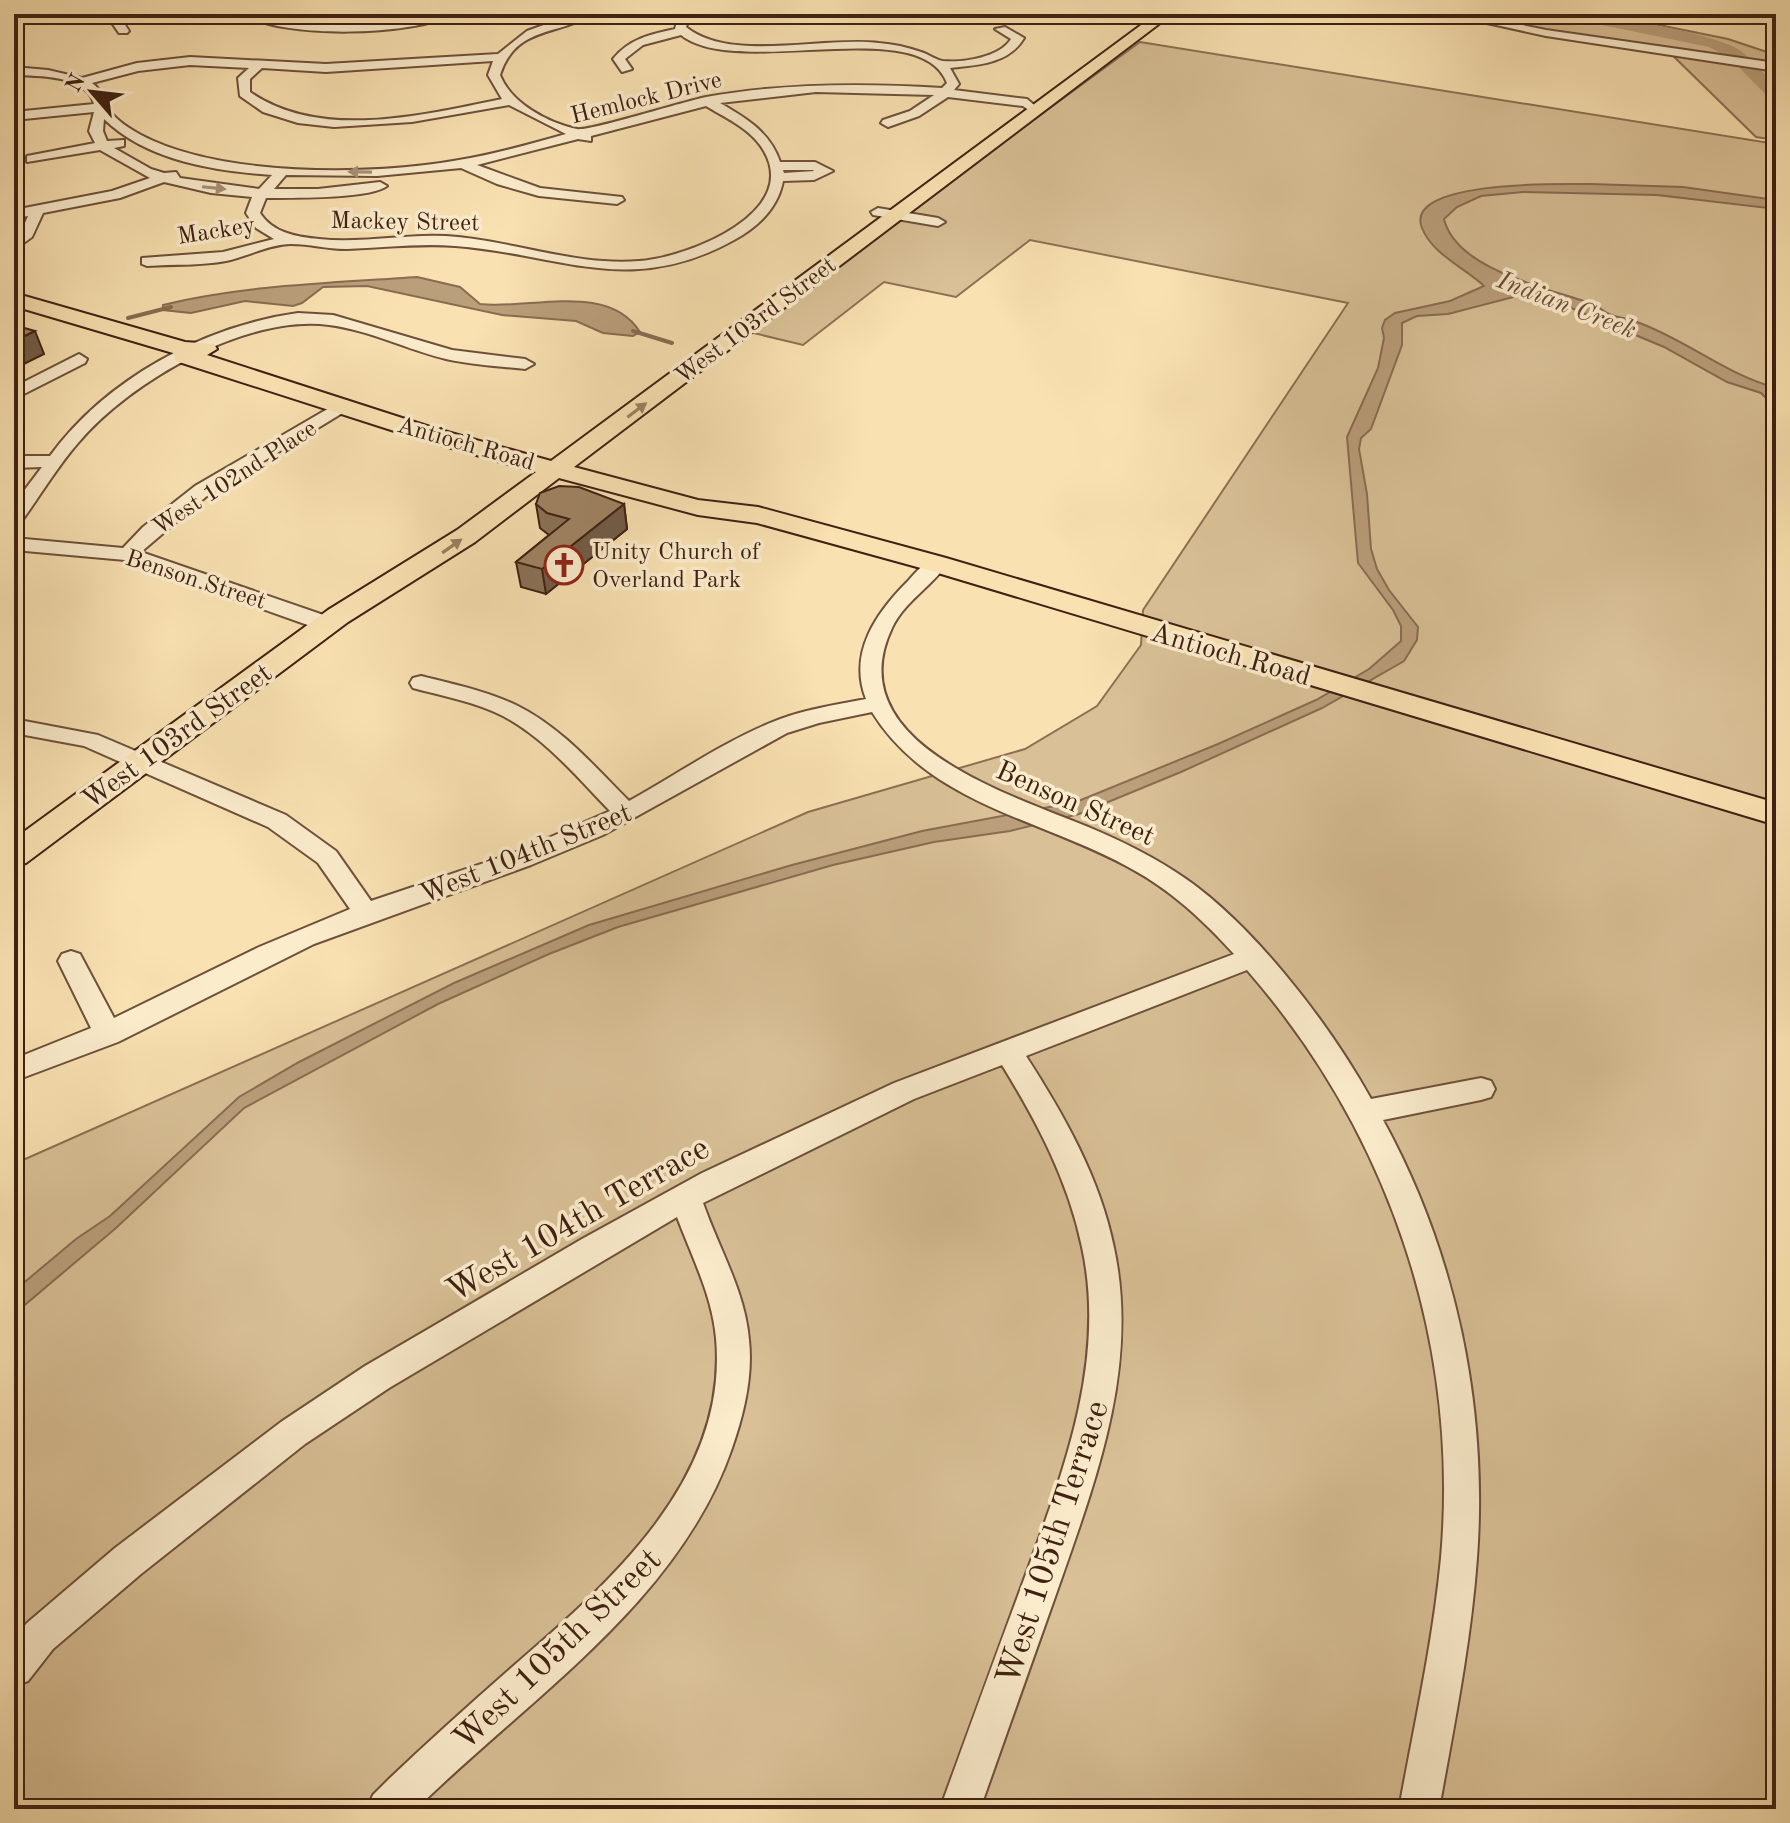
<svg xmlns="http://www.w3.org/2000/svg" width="1790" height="1823" font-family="'Old Standard TT',serif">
	<rect width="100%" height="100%" fill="#f9e1b1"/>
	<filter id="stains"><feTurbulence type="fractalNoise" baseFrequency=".0025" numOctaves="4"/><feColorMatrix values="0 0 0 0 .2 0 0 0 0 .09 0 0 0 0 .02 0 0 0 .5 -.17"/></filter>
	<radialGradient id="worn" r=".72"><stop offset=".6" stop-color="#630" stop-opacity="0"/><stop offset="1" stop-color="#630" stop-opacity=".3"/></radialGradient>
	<!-- green -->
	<path fill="#d9c096" stroke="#8c7054" stroke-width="2" d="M1461 14H1605L1728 39 1776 55V140L1756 137 1665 48 1554 32Z
		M1140 42 1776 144V1809H14V1164L808 812 1025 749 1097 706 1141 645 1143 610 1348 303 1030 240 956 297 884 282 803 345 745 331Z"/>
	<!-- water -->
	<path fill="#ba9f7b" stroke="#896c51" stroke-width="2" d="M1591 184 1683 187 1776 200V209L1657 195 1523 192 1481 196 1457 207 1444 219C1457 272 1554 289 1598 306 1607 317 1624 317 1637 322 1687 340 1723 373 1776 388V408L1761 393 1727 382 1664 347 1552 300 1521 295 1448 314 1417 316 1402 323V345L1371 429 1361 438 1359 449 1367 494 1371 549 1377 569 1389 590 1418 627 1417 640 1404 661 1322 708 1181 772 1079 814 1010 831 934 842 833 865 618 927 549 954 438 1004 244 1108 116 1228 14 1314V1291L76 1239 110 1216 239 1097 299 1062 454 983 589 925 792 865 922 831 1076 802 1218 744 1316 700 1369 669 1401 641V626L1393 610 1358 563 1347 437 1378 368 1384 338 1382 328 1385 320 1395 313 1450 301 1484 286C1465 268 1432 254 1422 228 1402 179 1569 184 1591 184Z
		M417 277 460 287 480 304C529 310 608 281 640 332L633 336 603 333 576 321 502 315 367 286 323 287 302 303 293 306 245 301 191 313 163 310V305C245 285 333 283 417 277Z"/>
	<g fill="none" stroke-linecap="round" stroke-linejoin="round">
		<!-- stream -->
		<path stroke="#896c51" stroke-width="4" d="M128 318 171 307
			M633 331 672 343"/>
		<!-- river -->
		<path fill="#ba9f7b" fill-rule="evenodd" d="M1561 14C1598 14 1712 31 1741 51 1754 61 1765 75 1776 87V101L1770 99 1730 58 1709 47 1568 18Z"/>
		<!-- minor casing -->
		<g stroke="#6e503a" stroke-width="4">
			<path id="minor" d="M14 14H33L14 20Z
				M106 14H118L129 31 127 33H119Z
				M245 14H262L296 23 347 25 451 14C417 36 279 39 245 14Z
				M574 14H593C559 36 516 25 500 75 511 103 548 123 577 129 588 132 685 101 706 97 784 83 863 83 942 88L947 83C921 12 737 80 681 35L643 45 625 59 632 69 622 72 613 59C629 39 651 34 675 29L679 14H691L686 27C731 63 821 36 879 43 893 44 907 47 921 52 928 54 936 60 943 61 964 63 1000 57 1011 39L995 29 1005 27 1024 38C1009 64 977 65 950 68L959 84 954 90 1027 99 1040 110 1034 114 1023 106 948 97 919 116 888 127 881 123 883 120 910 111 934 95 816 92 720 103C746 118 770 132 780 162H815L833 171 814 180 783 181C778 208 758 227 734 240 629 298 562 254 455 246 419 243 382 248 346 249 327 249 309 244 291 244 270 244 246 257 226 261 201 266 173 264 147 266L142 264V258L223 252 274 239 256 228 246 213 252 197 211 193 164 182 120 198 43 213 32 237 14 250V237L21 232 28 216 14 218V210L112 191 150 178 100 150 27 162V156L95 143 89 131 94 112 14 120V112L94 104C87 75 39 76 14 75V67L48 70 82 78 137 63 190 57 326 64 498 54 527 31ZM493 61 488 75 502 99C423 115 321 141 250 92V79L262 68 326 72ZM190 65 249 68 238 78 240 96 263 112 298 123 334 127 412 122 509 105 566 134C531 144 495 154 459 160 371 176 221 177 141 135 130 129 114 119 108 108 103 98 102 90 92 83L138 71ZM706 106C724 117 747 127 760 145 808 211 687 258 639 261 578 266 519 243 458 237 412 232 365 244 319 239 297 237 273 233 260 213L266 198C291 198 370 199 387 186L380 182 318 189H274L286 175 377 176 461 168 497 184 539 196 617 204 624 200 622 197 540 188 477 165 578 139 591 141V136ZM104 119C147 161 215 171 272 175L259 189 180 178 176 172 164 173 151 169 114 148 124 146V140L107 141 103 131ZM783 170H813L814 171 784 173Z
				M715 14H761C751 20 725 20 715 14Z
				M1096 14H1124L1160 22 1154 25Z
				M1446 14H1469L1546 30 1776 63V71L1546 36Z
				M878 208 938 218 945 222 938 226 873 215 871 212Z
				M298 313 333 315 452 350 525 359 534 364 525 369C499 366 472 365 446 359 408 350 369 330 329 325 247 314 130 381 78 443 57 467 40 496 21 522L14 524V504L42 467 14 468V456H50C106 379 204 326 298 313Z
				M79 354 87 359 85 363 14 399V387Z
				M343 400 349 401 352 405 349 409 208 495 141 552 335 619 338 624 335 629H319L125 560 14 550V538L123 548 143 527 195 486Z
				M937 558 947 564C931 587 904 602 892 628 836 745 1018 797 1093 829 1121 841 1148 854 1174 871 1248 917 1329 1023 1371 1099L1481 1078 1491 1081 1495 1089 1491 1097 1481 1100 1383 1120C1456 1253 1488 1407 1477 1558 1471 1642 1454 1726 1439 1809H1399C1414 1726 1433 1642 1441 1558 1460 1342 1389 1133 1247 970L1026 1056C1064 1115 1100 1178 1114 1248 1140 1369 1094 1485 1055 1597 1030 1667 1005 1738 980 1809H940C966 1737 992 1665 1019 1593 1059 1483 1108 1366 1082 1247 1068 1180 1037 1122 1002 1065L914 1099 703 1203C719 1249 745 1291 749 1340 753 1376 744 1414 732 1448 679 1602 529 1698 416 1809H367L373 1795 389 1779C429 1741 469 1705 510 1669 607 1585 729 1481 716 1338 712 1295 692 1257 677 1217L389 1388 305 1444 141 1574 53 1649 28 1681 14 1686V1637L27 1623 115 1548 281 1422 365 1366 582 1239 702 1173 894 1083 1234 954C1203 920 1171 890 1130 868 1040 818 930 805 872 712L819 723 787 733 603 835 531 865 314 944 118 1042 14 1081V1059L91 1028 58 961 62 954 71 951 80 954 114 1018 259 947 350 909 318 863 268 827 84 746 14 733V719L98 735 286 815 336 851 371 901 514 853 610 811C577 777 546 739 503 716 475 702 443 696 413 688L410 683 413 678 421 676C453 684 486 691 516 705 561 727 594 766 629 801 676 775 720 744 770 723 801 710 834 705 866 699 848 653 876 613 908 581 916 572 925 561 937 558Z"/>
		</g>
		<!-- major casing -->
		<g stroke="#3f2012" stroke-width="4">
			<path id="major" d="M1156 14H1172L574 467 698 500 758 507 946 558 1776 803V825L928 570 757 523 698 515 559 478 475 542 348 622 26 863 14 866V839L328 610 457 530 536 472 413 437 176 361 173 353 14 306V293L185 342 214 344 217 349 207 355 430 427 551 461Z"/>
		</g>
		<!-- minor -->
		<use href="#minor" fill="#fbeccc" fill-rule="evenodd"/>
		<!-- major -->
		<use href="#major" fill="#f9e1b1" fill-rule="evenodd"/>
	</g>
	<!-- wall -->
	<path fill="#8a7257" stroke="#3f2012" stroke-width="2" d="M536 504H624L627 529 546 594 521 587 516 562 549 535 540 528Z"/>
	<!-- shaded-wall -->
	<path fill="#705c47" stroke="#3f2012" stroke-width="2" d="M35 331 44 354 14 369V341Z
		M624 504 627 529 546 594 542 569Z"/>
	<!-- building -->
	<path fill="#a08465" stroke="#3f2012" stroke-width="2" d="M14 325 35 331 14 341Z
		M559 486 579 487 624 504 542 569 516 562 569 519 547 513 536 504 540 493Z"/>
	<!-- one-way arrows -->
	<defs><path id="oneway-solid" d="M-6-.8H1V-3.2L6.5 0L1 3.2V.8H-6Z" transform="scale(2)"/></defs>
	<g fill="#a69078">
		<use href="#oneway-solid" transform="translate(360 172) rotate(-179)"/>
		<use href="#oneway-solid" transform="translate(214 188) rotate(6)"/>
	</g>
	<g fill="#9c8062">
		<use href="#oneway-solid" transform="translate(637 410) rotate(-37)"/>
		<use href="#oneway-solid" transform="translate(452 546) rotate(-35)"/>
	</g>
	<!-- icons -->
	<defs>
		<g id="church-ring" transform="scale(2)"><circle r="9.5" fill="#fbeccc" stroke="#8f2418" stroke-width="1.5"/><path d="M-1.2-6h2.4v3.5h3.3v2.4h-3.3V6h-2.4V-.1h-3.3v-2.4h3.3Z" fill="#8f2418"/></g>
	</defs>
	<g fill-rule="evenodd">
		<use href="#church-ring" x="564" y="565"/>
	</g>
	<g text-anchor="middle" stroke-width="7" stroke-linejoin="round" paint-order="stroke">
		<!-- far-street labels -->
		<g font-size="24" fill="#3f2012" stroke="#fbeccc">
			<text transform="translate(646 97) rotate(-14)" y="8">Hemlock Drive</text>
			<text transform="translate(405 221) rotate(1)" y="8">Mackey Street</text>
			<text transform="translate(216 230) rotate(-9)" y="8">Mackey</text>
			<text transform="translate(755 320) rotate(-37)" y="8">West 103rd Street</text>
			<text transform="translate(466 443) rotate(16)" y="8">Antioch Road</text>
			<text transform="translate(234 477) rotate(-33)" y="8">West 102nd Place</text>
			<text transform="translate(196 579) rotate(18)" y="8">Benson Street</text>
		</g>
		<!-- far-poi labels -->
		<g font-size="24" fill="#3f2012" stroke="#fbeccc" text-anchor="start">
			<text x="592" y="559">Unity Church of<tspan x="592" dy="28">Overland Park</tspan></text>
		</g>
		<!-- far-water labels -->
		<g font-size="26" font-style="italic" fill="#6a4c37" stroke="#fbeccc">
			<text transform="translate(1567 304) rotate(21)" y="9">Indian Creek</text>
		</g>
		<!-- street labels -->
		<g font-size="28" fill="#3f2012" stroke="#fbeccc">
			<text transform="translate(1231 653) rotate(16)" y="10">Antioch Road</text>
			<text transform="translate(176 735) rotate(-36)" y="10">West 103rd Street</text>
			<text transform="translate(1076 802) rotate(24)" y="10">Benson Street</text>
			<text transform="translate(525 852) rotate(-22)" y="10">West 104th Street</text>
		</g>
		<!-- near-street labels -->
		<g font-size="34" fill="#3f2012" stroke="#fbeccc">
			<text transform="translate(577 1218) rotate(-30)" y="12">West 104th Terrace</text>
			<text transform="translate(1051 1542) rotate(-72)" y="12">West 105th Terrace</text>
			<text transform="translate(556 1648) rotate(-44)" y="12">West 105th Street</text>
		</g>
	</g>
	<!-- margin -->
	<rect width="1790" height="1823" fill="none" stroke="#f9e1b1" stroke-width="48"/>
	<rect x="16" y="16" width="1758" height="1791" fill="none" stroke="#3f2012" stroke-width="4"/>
	<rect x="24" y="24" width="1742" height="1775" fill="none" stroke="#3f2012" stroke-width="2"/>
	<!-- north arrow -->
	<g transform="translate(92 92) rotate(298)" stroke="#fbeccc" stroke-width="6" paint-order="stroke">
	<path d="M0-6L14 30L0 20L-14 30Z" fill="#3f2012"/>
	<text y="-12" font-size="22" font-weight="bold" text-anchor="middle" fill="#3f2012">N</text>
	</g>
	<rect width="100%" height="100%" filter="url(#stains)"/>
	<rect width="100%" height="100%" fill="url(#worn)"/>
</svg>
